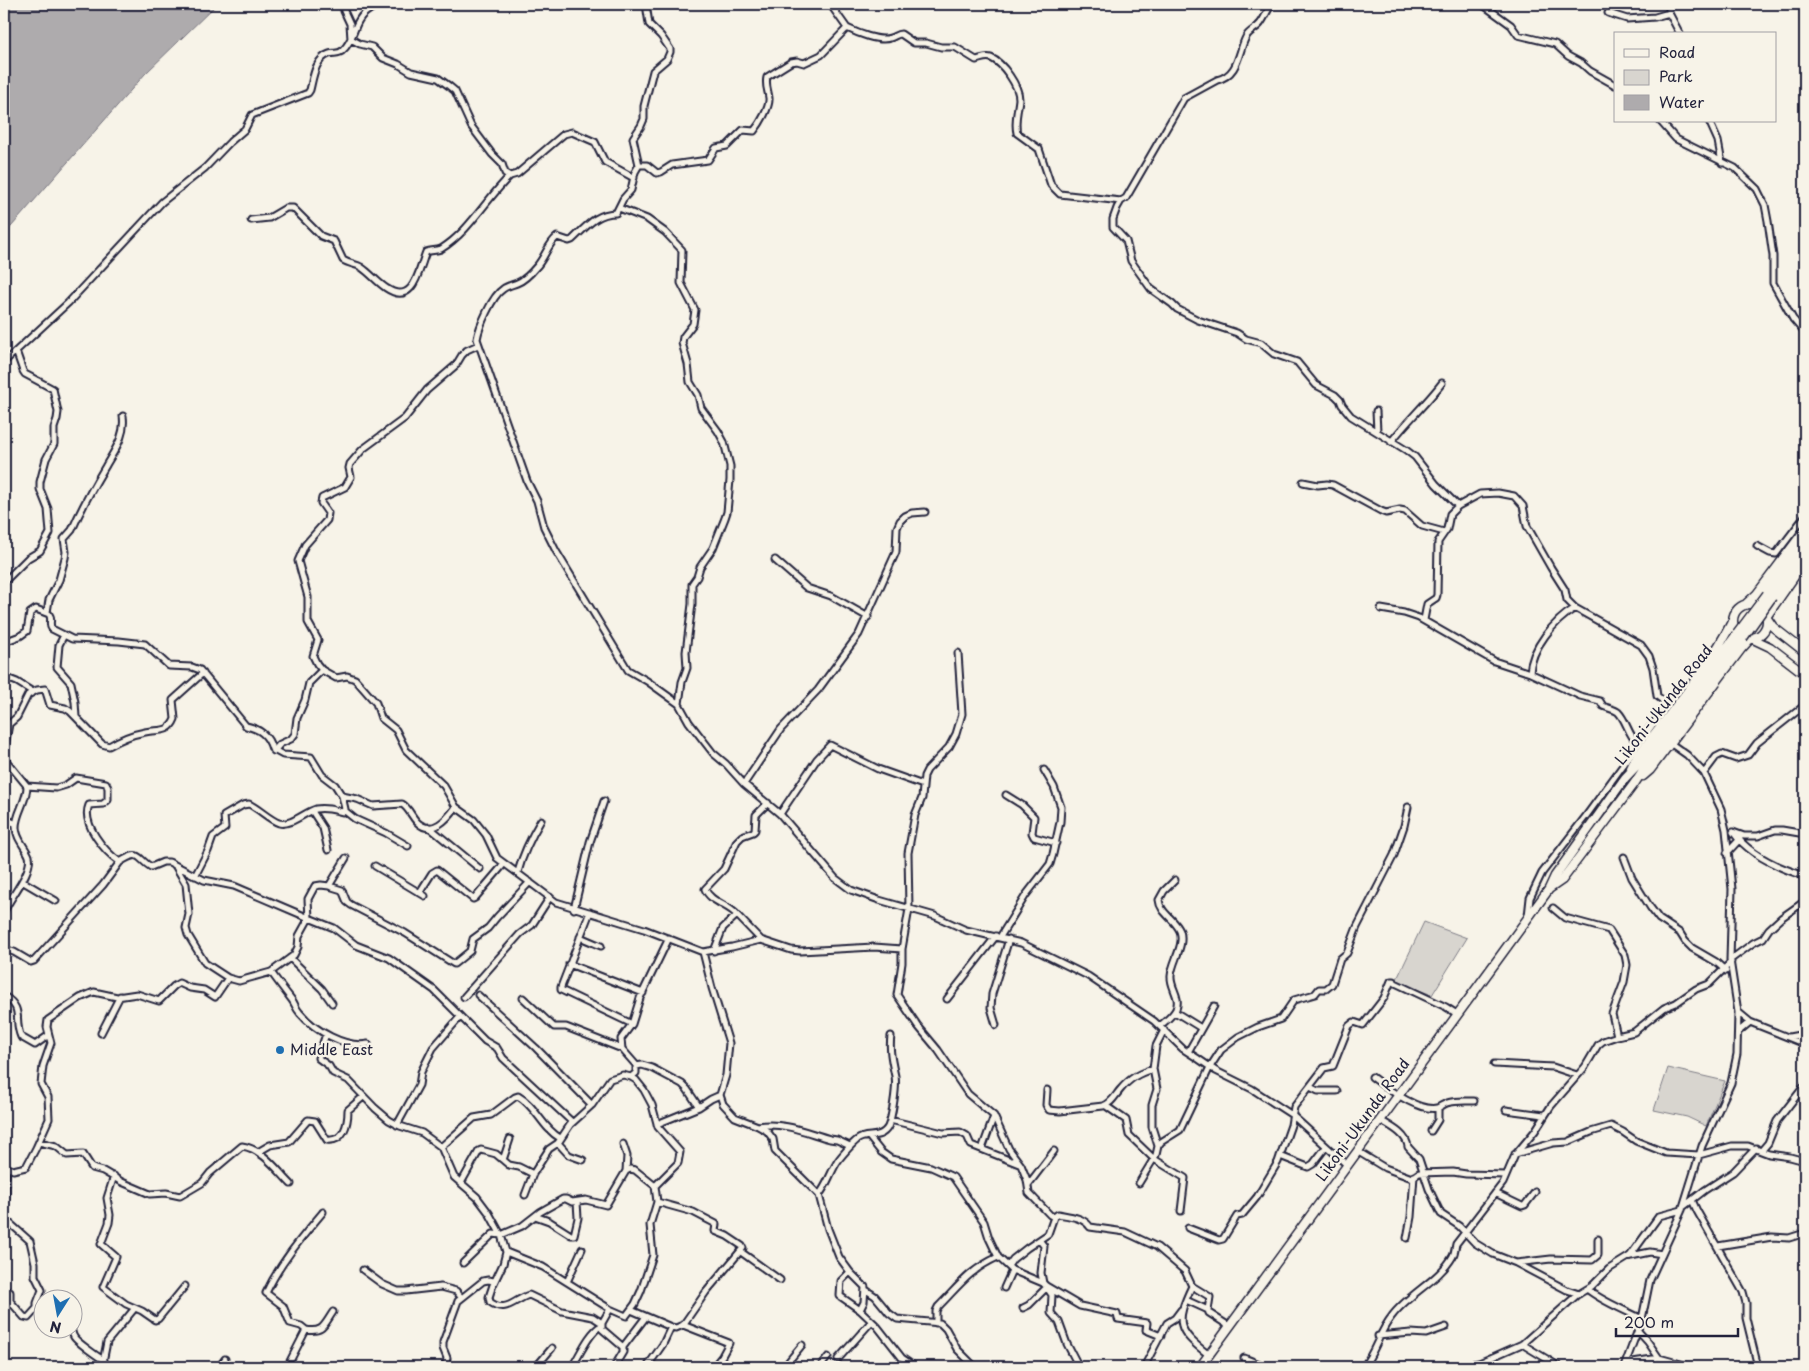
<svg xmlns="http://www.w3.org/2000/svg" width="1809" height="1371" font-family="'Playpen Sans',sans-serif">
	<rect width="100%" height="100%" fill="#f7f3e8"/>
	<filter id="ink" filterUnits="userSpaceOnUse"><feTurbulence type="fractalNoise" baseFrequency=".02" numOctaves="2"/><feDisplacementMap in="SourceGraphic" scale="10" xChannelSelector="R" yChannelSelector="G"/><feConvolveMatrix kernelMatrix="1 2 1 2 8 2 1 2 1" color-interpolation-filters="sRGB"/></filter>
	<g filter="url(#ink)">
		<!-- green -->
		<path fill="#d8d5cf" stroke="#7d7c85" d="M1424 922 1467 938 1432 995 1396 981Z
			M1668 1068 1725 1081 1706 1126 1687 1117 1654 1110Z"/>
		<!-- water -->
		<path fill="#aeabad" stroke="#76747f" d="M4 4H217L145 74 4 235Z"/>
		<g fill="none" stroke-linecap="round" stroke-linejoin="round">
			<!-- minor casing -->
			<g stroke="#22223b" stroke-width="9">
				<path id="minor" d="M344 4V11L350 24 351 39 360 44 372 47 383 58 398 64 411 72 438 78 449 86 455 91 471 126 492 154 502 164 505 173 510 176 517 174 564 134 572 132 595 142 605 162 634 178
					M830 4 847 28
					M1272 4C1267 10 1265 18 1260 24 1256 29 1249 31 1246 37 1238 52 1239 75 1217 80L1184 98 1126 198 1121 201 1060 194 1051 185 1039 149 1017 133C1014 122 1018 110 1019 99 1019 86 1003 63 991 58 986 56 981 59 976 60L955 47H941L926 43H914L901 34C896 34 895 37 890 38 879 42 857 33 847 28L821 55 804 63 797 61 791 62 767 77C765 85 768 90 769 98 770 107 760 124 754 131L743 130 727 146 716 148 708 160 672 165 661 172 657 173 647 165H639L635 172 631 190 623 199 616 213C596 213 586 227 572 240L569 241 557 237C548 244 545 257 537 266 532 272 525 280 517 283 512 285 507 286 503 289 492 296 479 327 477 339L527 481 537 501 544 527 556 551 628 670 647 681 679 704 689 722 713 753 726 764 744 784 780 814 835 878 851 890 879 900 935 916 966 930 1021 943 1088 976 1154 1021 1183 1049 1197 1058 1216 1071 1252 1089 1292 1115 1347 1165
					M1482 4 1511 25 1518 35 1555 44 1568 56 1581 63 1590 71 1615 85
					M1608 13 1627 19 1655 17 1669 13V4
					M1669 13 1680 34
					M1660 121 1676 139 1735 168 1757 189 1765 205 1768 221 1773 256V283L1793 319 1805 333
					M1709 121 1718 141 1722 163
					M639 165 633 138 641 126 644 119V106L653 71 667 59 670 52V49L661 36 649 24 646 4
					M1121 201 1117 208 1113 219V227L1126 241 1131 261 1151 289 1172 304 1177 309 1198 320 1237 333 1246 339 1261 343 1274 354 1297 362 1316 385 1335 395 1340 400 1342 405 1351 416 1406 450 1415 457 1436 484 1458 506
					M619 208 647 219 665 232 682 250 681 283 695 310 693 324 683 337 682 343 688 364 690 382 698 395 701 408 718 431 724 442 730 466V480L727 512 725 518 713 548 700 567 697 577 692 584V604L686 652 687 668 682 682 679 704
					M251 220 269 218 286 208H293L321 236 334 241 343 260C349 264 356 264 361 267 370 273 377 282 386 288 414 307 419 269 426 252 431 250 436 251 441 249 470 231 486 199 510 176
					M478 345 467 350 462 355 456 365 427 390 405 418 363 449 350 464 349 468 351 477 345 487 322 498 321 503 328 513 327 520 305 545 298 561 308 597V622L318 640 313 656 317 664 322 670 336 678 347 676 355 679 376 703 381 718 396 730 406 750 444 786 456 807 474 820 486 835 497 858 556 902 644 929 703 952 732 947 761 940 791 950 800 951 874 947 902 949
					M4 362 16 351
					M1376 411 1377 431
					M1391 442C1407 421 1426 404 1442 383
					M1303 482 1318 485 1327 484 1333 485 1381 511 1386 513 1400 510 1405 511 1422 526 1444 532
					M1757 546 1770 553 1776 554 1805 516
					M775 560 807 588 831 596 868 617
					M4 582 28 558 40 551 50 533 48 509 40 489V482L46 459 54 444V428L57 419 58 412 53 389 25 374 23 371 16 351 68 303 162 202 205 168 230 142 245 129 252 115 308 93 310 90C313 78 315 59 329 54 334 52 339 55 343 50 352 42 353 30 359 20 364 11 373 8 380 4
					M1381 609 1404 613 1419 618 1494 661 1530 673 1580 696 1600 701 1603 706C1607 708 1614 709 1618 712 1627 721 1628 735 1638 744
					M47 612 49 600 59 580 65 558 66 552 64 539 72 530C81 509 93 487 105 467 114 451 126 436 123 416
					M1424 620 1427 604 1436 598 1437 595 1438 542 1447 529 1450 514 1458 506 1480 494 1498 493 1514 496 1523 506 1527 526 1551 568 1565 590 1567 600 1575 608 1641 645 1649 656 1653 668 1657 696 1665 702 1664 709 1586 816 1542 873 1530 898 1528 916
					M64 635 59 645 57 667 71 683 75 702 76 717
					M4 642 20 636 27 631 30 613 36 609 49 614C53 619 48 624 52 629L72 639 119 641 145 644 169 666 192 667 200 670 246 726C260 729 268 735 272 749L283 755 311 757 322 775 335 785 342 796 357 799 373 806 402 804C409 808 411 816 417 822 432 837 448 818 456 807
					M958 653 962 714 956 734 949 747 927 770 924 776 922 798 915 815 908 853 909 909 902 949V963L897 995 918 1026 938 1050 968 1094 994 1116 1009 1149 1021 1165 1027 1180 1029 1193 1050 1215 1054 1217 1058 1214C1068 1216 1084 1217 1090 1227L1125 1232 1157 1247 1185 1271 1192 1286 1210 1297 1208 1310
					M1530 673C1531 648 1554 621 1575 608
					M4 677 17 682 33 692
					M274 751 280 744 291 739 295 734 297 718 305 700 309 683 322 670
					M4 752 9 724 17 717 28 695 37 690 45 689 50 705 65 708 70 711 102 744 109 746C119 740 134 734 145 732 158 729 169 734 175 719L173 700 203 673
					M4 758 27 786C27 801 16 813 16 827 16 839 25 846 29 856 33 872 10 897 4 912
					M1704 773 1716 757 1722 754 1736 759 1748 755 1757 743 1805 705
					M744 784 781 729 818 690 859 634 896 552 897 528 900 521 905 516 912 513 925 512
					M1006 795 1022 805 1034 817 1032 833 1034 837 1056 843
					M312 811 323 828 328 850
					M345 811 355 819 386 833 408 846
					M780 814 817 759 830 745 878 769 923 785
					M4 818 16 824
					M429 827 480 869
					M1733 832C1749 855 1779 868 1805 876
					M1733 832 1744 836H1758L1775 830H1782L1805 834
					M1727 853 1740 839
					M1624 857 1632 878 1650 907 1659 919 1680 933 1685 941 1692 948 1716 962 1726 971
					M120 862C141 849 136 858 151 867L163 862H169L204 880 234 886 309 918 308 899 315 886 321 885 329 886 346 858
					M375 866 425 896
					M176 867 186 884 189 914 186 928 188 935 205 963 228 978
					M518 872C523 853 531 837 541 820
					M195 876 208 851 213 837 225 828 224 816 243 805 249 804C259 809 270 820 279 823 291 826 305 812 316 809 326 807 334 810 343 812L345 809 342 796
					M22 881 56 901
					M329 886 342 890 347 902 351 905 405 933 454 964 470 951 473 939 488 928 497 917 530 882
					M420 892 432 873 437 870 473 899 475 898 504 864
					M1553 908 1565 918 1609 930 1625 955 1627 965 1624 982 1612 1014 1617 1036
					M574 909 590 842 604 801
					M590 912 561 987V990L632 1024
					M737 915 761 940
					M580 937 601 946
					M1000 937 1026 895 1050 864 1053 854 1060 822 1061 807 1054 787 1044 770
					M4 949 14 952 31 962 34 961 103 885 120 862C105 852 81 824 89 805L103 804 108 800V788L106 783 76 778 66 785 56 788 27 786
					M714 951 723 928 737 915C729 905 710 902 705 889L724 869 737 841 742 836 753 832 755 830 756 815 768 803
					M703 952 712 988 729 1043 726 1075 720 1095 723 1104 735 1117 758 1126 767 1131 773 1139 775 1151 819 1195 828 1229 839 1257 850 1272 865 1287 864 1302 860 1310
					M290 958 322 989 332 1003
					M1730 960 1753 943 1763 938 1769 929 1781 918 1805 901
					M569 964 643 993
					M1391 981 1446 1007 1457 1014
					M478 995 536 1048 592 1105
					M4 996C25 1009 13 1020 21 1037L35 1045 49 1035 47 1027 48 1020 80 998 94 992 117 997 137 994 159 1001 174 986 179 983 190 988 204 990 215 997 228 978 239 981 271 972
					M464 997 520 934 532 925 550 897
					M523 998 554 1027H566L622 1049
					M947 999 996 936
					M1175 1012 1201 1028
					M1738 1012 1750 1022 1805 1044
					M996 1025 991 1008 992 994 1009 939
					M1160 1026C1165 1021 1173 1016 1176 1009 1181 996 1170 988 1171 976 1172 961 1185 946 1180 931 1175 919 1160 913 1159 900L1164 891 1175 880
					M1738 1032 1750 1022
					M101 1033 120 996
					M326 1034 318 1058 329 1066 333 1073 348 1080 375 1108 389 1120 400 1126 422 1133 441 1147 454 1177 477 1197 489 1213 501 1235 506 1252 503 1264 493 1285 489 1297 490 1302C506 1314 515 1299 529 1295L562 1311 593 1317 602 1323V1329L623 1347V1352L614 1367
					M1789 1037 1805 1034
					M368 1044C345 1048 315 1031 300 1013 296 1009 295 1004 292 1000 285 991 278 982 271 972L294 955 298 947 299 936 309 918 334 928 356 945 389 958 434 990 485 1041 497 1048 503 1058 572 1122
					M1188 1052 1214 1006
					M1494 1064 1553 1067 1577 1075
					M636 1066 642 1065 652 1068 682 1084 687 1089 699 1107
					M631 1077 636 1073V1065L622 1049 621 1039 632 1024 640 998 669 938
					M1372 1077C1385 1087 1419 1112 1437 1108 1440 1107 1444 1104 1447 1103 1456 1100 1465 1101 1474 1101
					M1310 1087 1318 1091H1337
					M1047 1090 1046 1105 1049 1110 1060 1111 1103 1106C1111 1104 1115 1096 1120 1090 1130 1078 1139 1073 1153 1069
					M1106 1106 1126 1120 1129 1135 1154 1159 1185 1178 1181 1211
					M1506 1110 1544 1115
					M890 1120 943 1133 960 1132 967 1136 971 1145 1019 1164
					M1380 1120C1390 1126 1407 1134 1408 1147L1419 1159 1429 1189 1441 1214 1459 1226 1475 1243 1493 1254 1516 1263 1551 1259 1592 1260 1598 1255V1239
					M657 1124 699 1107 711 1099 720 1095
					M397 1125 419 1085 421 1072 433 1048 460 1017
					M758 1126C785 1122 805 1132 830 1139L837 1140 850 1146
					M1431 1131 1438 1120V1108
					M869 1137 881 1152 891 1159 931 1167 953 1177 984 1222 989 1238 998 1257
					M39 1142 56 1146 67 1155 83 1154 92 1168 103 1171 122 1182 150 1194 166 1193 180 1196 202 1183 210 1173 242 1146C263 1149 277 1170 291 1184
					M558 1143 569 1155 583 1160
					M1158 1146 1161 1142 1180 1130 1210 1067 1221 1050 1238 1037 1258 1027 1281 1019 1294 1000 1315 994 1319 989H1326L1332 984 1340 959 1347 953 1357 927 1394 855 1404 826 1408 807
					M441 1147 474 1118 491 1115 515 1097 518 1096C536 1106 542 1128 560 1138
					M982 1149 994 1116
					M1762 1150 1768 1143 1777 1121 1805 1085
					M1357 1151 1385 1168 1412 1178 1419 1173 1453 1172 1466 1174 1506 1175
					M258 1152 270 1145 289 1142 308 1120 315 1121 327 1140C344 1142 348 1124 348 1110L363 1097
					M1515 1154 1553 1143 1568 1142 1591 1132 1611 1126 1623 1132 1636 1141 1666 1153 1699 1155 1732 1146H1748L1769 1154 1790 1157 1805 1161
					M1280 1156 1308 1167 1313 1164 1326 1147
					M503 1160 510 1139
					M4 1166 13 1170 26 1167 36 1148 49 1119 48 1097 41 1084 43 1066 51 1043 49 1035
					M626 1171 630 1169 635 1170 655 1186
					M114 1176 107 1198 110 1215 109 1223 101 1244 116 1257 103 1287 126 1304 142 1311 155 1320 158 1319 185 1286
					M461 1183 479 1151 481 1150 496 1154 509 1165 519 1167 533 1174 549 1149 558 1143 570 1125 592 1105 610 1079 623 1075 631 1077 636 1080 644 1090 652 1105 658 1127 680 1152 678 1163 655 1186 657 1202 650 1225 653 1255 641 1291 635 1304 626 1316 610 1309 602 1323
					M1139 1183 1156 1155 1158 1146 1152 1127V1105L1157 1089 1153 1069 1156 1046 1164 1030
					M1028 1185 1054 1151
					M1495 1193 1522 1206 1525 1205 1535 1192
					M525 1195 533 1174
					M819 1195C827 1185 830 1174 836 1164 839 1158 852 1144 857 1140 866 1132 880 1141 888 1127 892 1117 897 1087 895 1076 892 1062 889 1050 891 1036
					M1692 1200 1697 1211 1743 1292 1746 1303V1318L1758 1367
					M1683 1207 1705 1190 1733 1172 1756 1148
					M4 1208C8 1195 4 1181 7 1168
					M535 1216 549 1221 571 1235H574L578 1218 577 1202
					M4 1218 30 1241 35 1263V1276L42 1290 37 1303V1308
					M1188 1228 1219 1240 1223 1239 1237 1216 1242 1215 1257 1197 1278 1162 1291 1125 1294 1107 1324 1068 1333 1066 1349 1026 1354 1022 1363 1025 1384 998 1391 981H1394
					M1407 1238 1411 1217 1414 1176
					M1040 1241 1044 1246 1041 1273 1043 1283
					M1718 1246 1772 1237 1789 1238 1805 1233
					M506 1252 543 1267 610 1309
					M741 1252 780 1280
					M1631 1256 1650 1252 1662 1254
					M463 1263 493 1234 501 1235 522 1226 540 1212 563 1199H566L572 1202 586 1200 606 1205 626 1171 627 1156 623 1144
					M1516 1263 1567 1290 1579 1294
					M1008 1266 1013 1259 1027 1248 1048 1234 1054 1217
					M363 1270 382 1284 398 1291H406L441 1287 456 1291 461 1297
					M850 1272 841 1281 840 1296 860 1310 877 1326 902 1358 915 1367
					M567 1282 582 1249
					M1192 1286C1175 1322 1176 1330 1209 1355
					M4 1288 10 1292V1301L24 1317 28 1318 37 1308 42 1310
					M1004 1288 1012 1270 1043 1283 1046 1286 1080 1306 1117 1314 1118 1319 1147 1323 1146 1330 1161 1336
					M1048 1289 1052 1295 1051 1313 1059 1322 1067 1344 1079 1367
					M1587 1289C1603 1302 1623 1309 1642 1319
					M866 1290 875 1296 889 1313 897 1319 940 1323 946 1329 957 1349 975 1367
					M1186 1300 1208 1310 1209 1313 1229 1326
					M1023 1308 1029 1305 1047 1287
					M631 1310 671 1327 676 1328 683 1325 706 1292 743 1248 742 1246 727 1236 715 1231 716 1224 693 1212 657 1202
					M936 1323V1311L938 1307C959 1286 969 1270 998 1257L1012 1270
					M683 1325 729 1343 722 1356 713 1367
					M71 1328C72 1331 72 1334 74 1337 76 1341 99 1358 104 1360
					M306 1330 301 1326 290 1323 283 1306 266 1293C280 1263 302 1237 323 1212
					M1638 1331 1648 1342 1659 1358
					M1378 1336 1411 1333 1426 1334 1446 1327
					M1522 1344 1560 1367
					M623 1347 645 1318
					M1244 1358 1267 1367
					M838 1359 871 1322
					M1626 1363 1659 1358 1692 1367
					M102 1367 107 1342 135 1308
					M219 1367 225 1359
					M287 1367 306 1330C323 1333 324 1325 333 1312
					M445 1367 447 1358 443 1348V1342L458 1301 483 1281 488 1280 494 1281
					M536 1367 552 1348
					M572 1367C579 1356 590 1331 601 1326
					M647 1367 663 1344 671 1327
					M784 1367 802 1345
					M820 1367 828 1357
					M900 1367 906 1361
					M1144 1367 1167 1323 1175 1318 1181 1310
					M1363 1367C1375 1353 1379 1332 1392 1316 1409 1293 1439 1281 1453 1256 1455 1252 1455 1248 1456 1244L1503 1183 1515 1155 1535 1131 1551 1106 1585 1067 1598 1045 1603 1041 1617 1036 1634 1032 1664 1008 1676 1003 1696 989 1709 984 1731 962
					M1455 1367 1479 1363 1522 1344 1577 1295 1592 1286 1609 1269 1630 1256 1659 1216 1682 1210
					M1624 1367 1642 1319 1650 1280 1682 1210 1702 1146 1731 1083 1737 1054 1738 1012 1730 960 1732 889 1726 830 1721 809 1704 773 1687 755 1670 743"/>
			</g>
			<!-- highway casing -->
			<g stroke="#22223b" stroke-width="11">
				<path id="highway" d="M1805 561 1766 617 1773 627 1805 652
					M1767 594 1805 542
					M1772 597 1805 551
					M1733 621a17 17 0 1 1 34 0a17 17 0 1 1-34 0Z
					M1745 605 1757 594 1805 530
					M1631 768 1636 758C1668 715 1710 667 1733 620
					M1643 776 1650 770 1741 649 1751 638 1770 647 1805 674
					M1549 889 1562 880 1634 784 1649 761 1743 638
					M1200 1367 1501 955 1549 889 1555 876 1625 778 1644 758 1737 634"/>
			</g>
			<!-- minor -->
			<use href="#minor" stroke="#f7f3e8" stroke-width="5"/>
			<!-- highway -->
			<use href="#highway" stroke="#f7f3e8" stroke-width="8"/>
			<!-- highway-bridge casing -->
			<g stroke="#22223b" stroke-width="11" stroke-linecap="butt">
				<path id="highway-bridge" d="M1737 634 1767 594
					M1743 638 1772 597"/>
			</g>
			<!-- highway-bridge -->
			<use href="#highway-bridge" stroke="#f7f3e8" stroke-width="8"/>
		</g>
	</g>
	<!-- markers -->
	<circle fill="#1f6fb2" stroke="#f7f3e8" stroke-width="2" cx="280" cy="1050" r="5"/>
	<g text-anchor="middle" stroke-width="4.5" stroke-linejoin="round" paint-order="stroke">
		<!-- street labels -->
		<g font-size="15" fill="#22223b" stroke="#f7f3e8">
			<text transform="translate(1664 705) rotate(-52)" y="5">Likoni-Ukunda Road</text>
			<text transform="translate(1363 1120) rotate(-54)" y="5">Likoni-Ukunda Road</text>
		</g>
		<!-- poi labels -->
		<g font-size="15" fill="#22223b" stroke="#f7f3e8" text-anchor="start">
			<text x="290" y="1055">Middle East</text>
		</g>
	</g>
	<!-- margin -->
	<rect width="1809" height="1371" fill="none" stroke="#f7f3e8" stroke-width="20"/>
	<rect x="10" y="10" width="1789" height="1351" fill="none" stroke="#22223b" stroke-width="2" filter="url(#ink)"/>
	<!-- legend -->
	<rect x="1614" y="32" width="162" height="90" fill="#f7f3e8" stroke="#a29fa3"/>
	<rect x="1624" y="49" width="25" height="8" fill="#f7f3e8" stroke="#a29fa3"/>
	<text x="1659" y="58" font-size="15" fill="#22223b">Road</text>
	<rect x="1624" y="70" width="25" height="15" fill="#d8d5cf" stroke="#a29fa3"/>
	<text x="1659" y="82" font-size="15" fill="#22223b">Park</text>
	<rect x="1624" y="95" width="25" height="15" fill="#aeabad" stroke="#a29fa3"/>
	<text x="1659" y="108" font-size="15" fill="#22223b">Water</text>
	<!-- north arrow -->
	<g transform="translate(58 1314) rotate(191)"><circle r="24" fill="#f7f3e8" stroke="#a29fa3"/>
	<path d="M0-4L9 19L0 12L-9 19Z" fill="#1f6fb2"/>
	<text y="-8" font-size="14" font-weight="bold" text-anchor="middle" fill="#22223b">N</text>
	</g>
	<!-- scale -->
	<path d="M1616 1328v8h122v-8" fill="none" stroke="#22223b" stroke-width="2.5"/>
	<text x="1624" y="1328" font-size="15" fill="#22223b" stroke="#f7f3e8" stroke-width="4" paint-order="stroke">200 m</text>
</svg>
